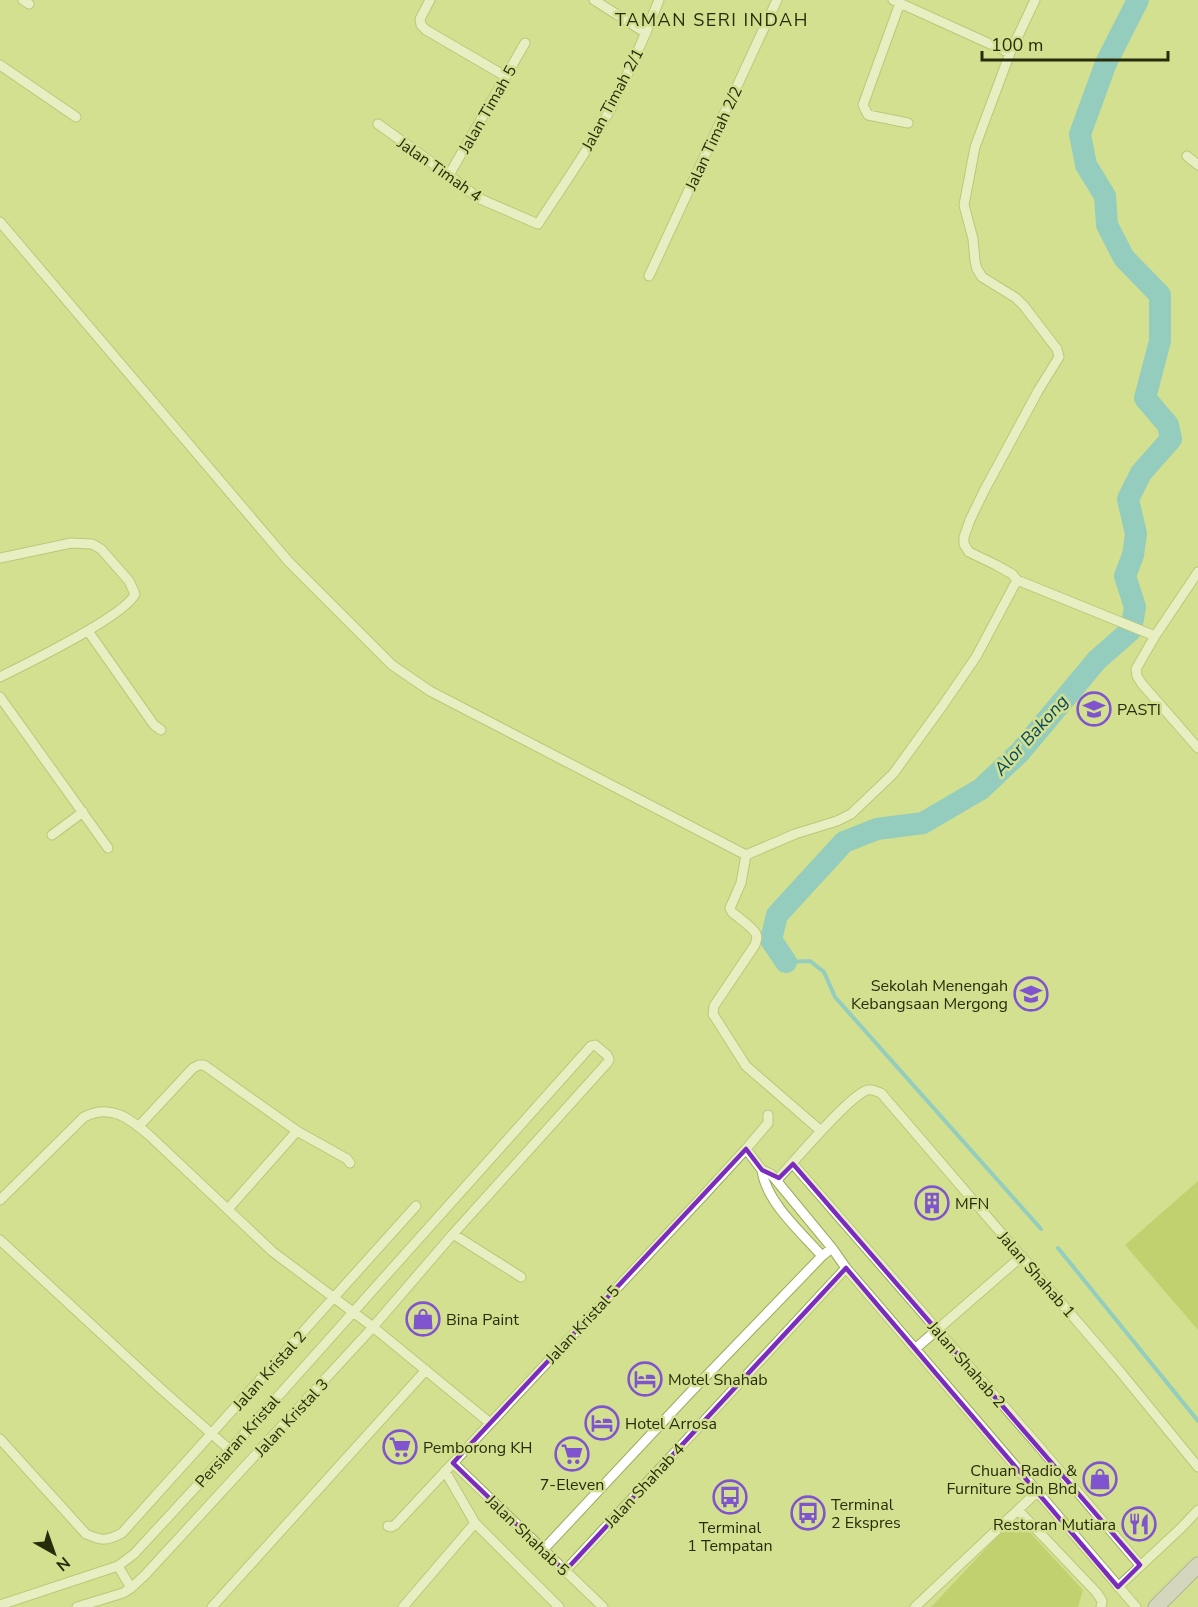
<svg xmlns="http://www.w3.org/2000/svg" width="1198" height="1607" font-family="'Nunito Sans',sans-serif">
	<rect width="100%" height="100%" fill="#d3e090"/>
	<!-- green -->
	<path fill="#aebe48" d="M1198 1181V1330L1125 1245Z
		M1007 1526 1025 1527 1083 1590 1078 1607H931Z"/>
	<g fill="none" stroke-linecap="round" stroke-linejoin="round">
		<!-- stream -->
		<path stroke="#47b7f3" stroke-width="4" d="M786 962 810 961 824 972 835 997 1041 1229
			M1058 1248 1198 1421"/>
		<!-- river -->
		<path stroke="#47b7f3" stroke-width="22" d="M786 962 771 940 777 915 844 842 877 829 923 823 981 789 1020 752 1097 660 1131 630 1135 607 1125 576 1133 555 1136 534 1128 499 1141 473 1171 439 1168 425 1145 398 1160 341V295L1124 258 1107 225 1105 196 1086 165 1080 134 1106 63 1138 0"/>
		<!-- street casing -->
		<g stroke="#9eaa5c" stroke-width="11">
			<path id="street" d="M23 0 29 4
				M430 0 420 19 421 25 426 30 505 76
				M594 0 646 33
				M893 0 1010 53
				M900 3 863 105 868 115 908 123
				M0 65 76 117
				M378 124 449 175 478 198 538 224C563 185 591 147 612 106 629 72 645 36 659 0
				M1187 156 1198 165
				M449 175 525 43
				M0 222 289 562 392 665 430 691 746 855
				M649 276 777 0
				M0 558 71 543 92 544 101 549 129 581 135 594C125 616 26 664 0 677
				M1198 572 1155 636 1136 669 1137 676 1142 684 1198 748
				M1017 580 1155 636
				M88 631 154 725 161 730
				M0 697 108 848
				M52 835 83 812
				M746 855 795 834 837 821 851 814 893 774 943 705 976 657 1017 580 1012 574 996 565 969 552 964 544V537L970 520 984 491 1038 391 1059 357 1057 349 1024 306 1016 298 982 277 977 269 975 261 973 239 964 205 975 147 1010 53 1035 0
				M746 855 741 883 730 908 732 912C737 917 754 928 756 934 758 938 756 941 755 945L714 1006 713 1014 746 1066 821 1131
				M139 1126 193 1068 199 1065H204L297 1131 347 1159 350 1163
				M746 1149 762 1170 771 1174 832 1248 846 1268 1136 1607
				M793 1164 1036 1443 1140 1565
				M762 1170C766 1202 801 1232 822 1256
				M777 1180C792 1164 851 1093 868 1090 873 1089 877 1092 881 1093L1118 1369 1198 1467
				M0 1200 84 1117C111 1103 131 1119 151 1137L273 1252 373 1327 490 1423
				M228 1209 297 1131
				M453 1234 521 1277
				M0 1240 160 1388 230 1450
				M915 1349 1022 1256
				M0 1439 86 1534C102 1541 107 1541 122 1533L416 1206
				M453 1463 603 1607
				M445 1471 475 1523 559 1607
				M1018 1510 1097 1593 1102 1601 1101 1607
				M388 1526 391 1527 395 1525 701 1198 746 1149 768 1123V1115
				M543 1550 686 1397 822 1256 832 1248
				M118 1566 131 1588
				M565 1571 846 1268
				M1118 1587 1181 1528 1198 1510
				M0 1605 118 1566 134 1554 230 1450 591 1046 595 1045 607 1055 609 1059 608 1062 453 1234 373 1327 145 1575 131 1588 123 1593 77 1607
				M212 1607 426 1370
				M403 1607 475 1523
				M915 1607 1037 1492"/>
		</g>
		<!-- primary casing -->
		<g stroke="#887ca0" stroke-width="17">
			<path id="primary" d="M1156 1607 1198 1565"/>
		</g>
		<!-- street -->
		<use href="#street" stroke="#fff" stroke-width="9"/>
		<!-- primary -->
		<use href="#primary" stroke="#d6caf7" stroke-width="15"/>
	</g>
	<!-- marked area -->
	<path d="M0 0H1198V1607H0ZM746 1149 762 1170 779 1178 793 1164 1140 1565 1118 1587 846 1268 565 1571 453 1463Z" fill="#d3e090" fill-opacity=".55" fill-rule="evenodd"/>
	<path fill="none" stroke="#7b2cbf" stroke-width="4.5" stroke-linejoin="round" d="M746 1149 762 1170 779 1178 793 1164 1140 1565 1118 1587 846 1268 565 1571 453 1463Z"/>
	<!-- icons -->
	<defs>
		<g id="school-ring" transform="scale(1.725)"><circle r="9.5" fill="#d3e090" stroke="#8054ce" stroke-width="1.5"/><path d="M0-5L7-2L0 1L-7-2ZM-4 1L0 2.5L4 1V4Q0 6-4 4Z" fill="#8054ce"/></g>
		<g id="building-ring" transform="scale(1.725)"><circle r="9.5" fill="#d3e090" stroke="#8054ce" stroke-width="1.5"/><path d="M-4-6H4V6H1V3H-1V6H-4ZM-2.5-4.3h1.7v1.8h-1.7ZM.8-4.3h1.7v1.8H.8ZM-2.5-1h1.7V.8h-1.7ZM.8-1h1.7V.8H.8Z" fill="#8054ce"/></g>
		<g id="shop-ring" transform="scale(1.725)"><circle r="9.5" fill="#d3e090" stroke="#8054ce" stroke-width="1.5"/><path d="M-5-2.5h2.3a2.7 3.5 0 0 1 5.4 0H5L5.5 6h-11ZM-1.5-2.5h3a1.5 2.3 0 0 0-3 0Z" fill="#8054ce"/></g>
		<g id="hotel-ring" transform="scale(1.725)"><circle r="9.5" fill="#d3e090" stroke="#8054ce" stroke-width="1.5"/><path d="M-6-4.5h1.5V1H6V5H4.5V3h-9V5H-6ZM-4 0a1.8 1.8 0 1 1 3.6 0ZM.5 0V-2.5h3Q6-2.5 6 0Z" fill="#8054ce"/></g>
		<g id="supermarket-ring" transform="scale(1.725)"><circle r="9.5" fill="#d3e090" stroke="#8054ce" stroke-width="1.5"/><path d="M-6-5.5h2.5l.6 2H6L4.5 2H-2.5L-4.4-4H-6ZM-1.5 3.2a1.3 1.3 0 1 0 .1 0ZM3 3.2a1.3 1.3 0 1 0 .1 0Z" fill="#8054ce"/></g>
		<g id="bus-ring" transform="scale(1.725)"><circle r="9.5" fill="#d3e090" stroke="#8054ce" stroke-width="1.5"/><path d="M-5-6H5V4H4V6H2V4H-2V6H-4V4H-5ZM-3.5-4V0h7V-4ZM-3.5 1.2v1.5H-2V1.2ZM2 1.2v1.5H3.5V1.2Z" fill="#8054ce"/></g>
		<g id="restaurant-ring" transform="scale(1.725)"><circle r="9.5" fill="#d3e090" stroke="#8054ce" stroke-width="1.5"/><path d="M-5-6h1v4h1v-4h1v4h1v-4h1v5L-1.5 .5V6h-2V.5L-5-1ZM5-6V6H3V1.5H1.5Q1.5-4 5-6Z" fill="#8054ce"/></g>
	</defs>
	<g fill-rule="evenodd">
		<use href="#school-ring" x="1094" y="709"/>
		<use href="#school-ring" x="1031" y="994"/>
		<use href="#building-ring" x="932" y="1203"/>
		<use href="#shop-ring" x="423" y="1319"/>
		<use href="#hotel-ring" x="645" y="1379"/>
		<use href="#hotel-ring" x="602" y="1423"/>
		<use href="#supermarket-ring" x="400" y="1447"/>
		<use href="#supermarket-ring" x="572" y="1454"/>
		<use href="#shop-ring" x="1100" y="1479"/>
		<use href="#bus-ring" x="730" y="1497"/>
		<use href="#bus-ring" x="808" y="1513"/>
		<use href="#restaurant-ring" x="1139" y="1524"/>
	</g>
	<g text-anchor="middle" stroke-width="5" stroke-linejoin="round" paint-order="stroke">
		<!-- street labels -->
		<g font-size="16" fill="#282c0b" stroke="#d3e090">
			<text transform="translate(612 99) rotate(-62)" y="6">Jalan Timah 2/1</text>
			<text transform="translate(487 109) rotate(-60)" y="6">Jalan Timah 5</text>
			<text transform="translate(713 138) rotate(-65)" y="6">Jalan Timah 2/2</text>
			<text transform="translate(440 169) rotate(35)" y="6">Jalan Timah 4</text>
			<text transform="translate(1037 1274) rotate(49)" y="6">Jalan Shahab 1</text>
			<text transform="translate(582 1324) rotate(-47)" y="6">Jalan Kristal 5</text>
			<text transform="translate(967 1364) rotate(49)" y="6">Jalan Shahab 2</text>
			<text transform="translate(269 1370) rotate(-48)" y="6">Jalan Kristal 2</text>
			<text transform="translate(291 1417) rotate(-47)" y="6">Jalan Kristal 3</text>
			<text transform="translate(237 1441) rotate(-48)" y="6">Persiaran Kristal</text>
			<text transform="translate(644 1485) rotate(-47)" y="6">Jalan Shahab 4</text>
			<text transform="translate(528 1535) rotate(44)" y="6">Jalan Shahab 5</text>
		</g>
		<!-- poi labels -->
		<g font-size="16" fill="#282c0b" stroke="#d3e090" text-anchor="start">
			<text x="1117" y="715">PASTI</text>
			<text x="1008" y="991" text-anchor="end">Sekolah Menengah<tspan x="1008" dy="18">Kebangsaan Mergong</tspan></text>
			<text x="955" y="1209">MFN</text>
			<text x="446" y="1325">Bina Paint</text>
			<text x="668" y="1385">Motel Shahab</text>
			<text x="625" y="1429">Hotel Arrosa</text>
			<text x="423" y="1453">Pemborong KH</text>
			<text x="1077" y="1476" text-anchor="end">Chuan Radio &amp;<tspan x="1077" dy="18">Furniture Sdn Bhd</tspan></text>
			<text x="572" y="1490" text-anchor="middle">7-Eleven</text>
			<text x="831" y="1510">Terminal<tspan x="831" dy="18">2 Ekspres</tspan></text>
			<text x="1116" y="1530" text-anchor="end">Restoran Mutiara</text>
			<text x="730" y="1533" text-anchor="middle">Terminal<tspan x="730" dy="18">1 Tempatan</tspan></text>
		</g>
		<!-- neighbourhood labels -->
		<g font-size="18" letter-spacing="1.5" fill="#282c0b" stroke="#d3e090">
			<text x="712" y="26">TAMAN SERI INDAH</text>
		</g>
		<!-- water labels -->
		<g font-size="18" font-style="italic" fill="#064765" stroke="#d3e090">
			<text transform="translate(1031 735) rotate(-48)" y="6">Alor Bakong</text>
		</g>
	</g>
	<!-- north arrow -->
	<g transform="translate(54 1553) rotate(140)" stroke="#d3e090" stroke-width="4.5" paint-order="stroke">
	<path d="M0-4.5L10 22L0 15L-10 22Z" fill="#282c0b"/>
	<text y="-9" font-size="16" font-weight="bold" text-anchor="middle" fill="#282c0b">N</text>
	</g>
	<!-- scale -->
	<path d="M982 51v9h186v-9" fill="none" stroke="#282c0b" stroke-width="3"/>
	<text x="991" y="51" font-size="18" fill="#282c0b" stroke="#d3e090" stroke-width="4.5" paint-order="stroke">100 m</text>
</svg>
